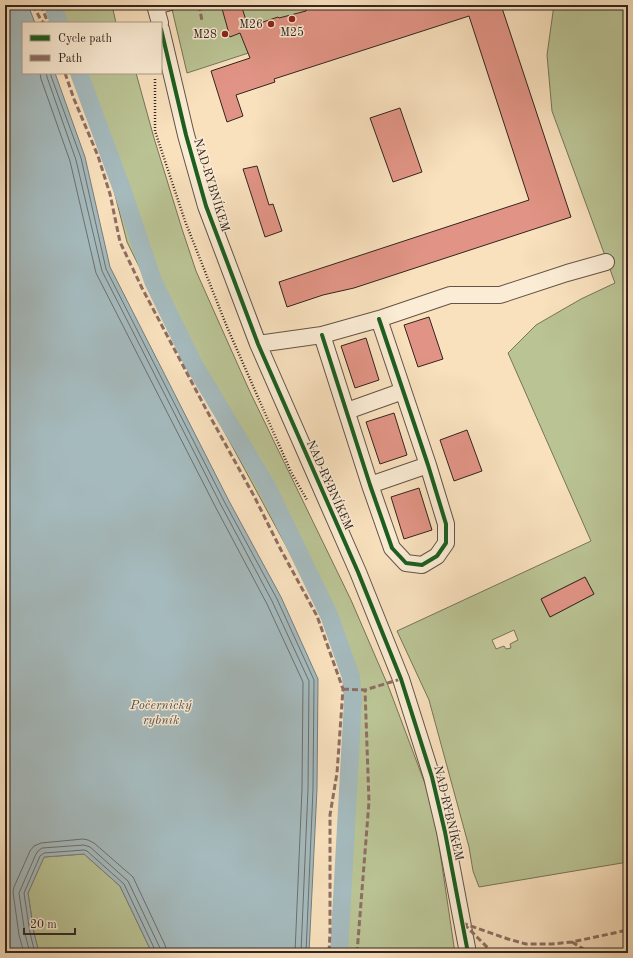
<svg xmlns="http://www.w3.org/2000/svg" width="633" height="958" font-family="'Old Standard TT',serif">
	<rect width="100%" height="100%" fill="#f9e1be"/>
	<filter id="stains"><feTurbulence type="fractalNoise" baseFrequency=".005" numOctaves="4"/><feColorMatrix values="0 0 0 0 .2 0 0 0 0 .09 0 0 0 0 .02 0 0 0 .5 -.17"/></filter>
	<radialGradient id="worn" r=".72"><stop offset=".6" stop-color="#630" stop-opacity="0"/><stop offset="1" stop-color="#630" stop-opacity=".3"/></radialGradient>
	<!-- green -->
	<path fill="#bac394" stroke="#76745a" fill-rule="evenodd" d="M61 5H112L116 23H67Z
		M171 5H396L187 73Z
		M554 5H628V862L479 887 473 871 469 847 429 700 397 631 591 541 508 353 536 325 581 299 615 283 552 111 547 55ZM585 577 594 594 550 617 541 599ZM514 630 518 640 510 644 511 648 506 649 504 646 496 649 492 640Z
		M84 73H136L154 138 182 229 196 271 250 392 351 600 389 688 433 805 455 953H344V862L351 734 347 680 323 614 185 359 127 242Z
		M84 854 120 886 152 953H39L34 933 28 893 44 857Z"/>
	<!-- water -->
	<path fill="#a5babd" stroke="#777e7e" d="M5 5H28L35 23H23V73H55L85 157 110 267 229 501 281 597 318 679 317 789 309 953H152L120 886 84 854 44 857 28 893 34 933 39 953H5Z"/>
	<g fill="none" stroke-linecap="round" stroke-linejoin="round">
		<!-- shore -->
		<path stroke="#6c706e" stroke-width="1" d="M40 73 41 79 70 161 96 273 216 508 267 604 303 682 302 789 295 953
			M46 73 47 77 76 160 102 271 221 505 272 601 309 681 308 789 301 953
			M51 73V76L81 158 106 269 225 503 277 599 314 680 313 789 306 953
			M24 953 19 935 13 892 14 887 30 851 34 846 41 843 83 839 88 840 94 843 133 877 165 945 167 953
			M30 953 25 934 19 893 36 854 38 851 42 848 84 845 90 847 128 881 160 948 161 953
			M35 953 30 933 24 893 40 856 44 853 84 850 87 851 124 884 155 950V953"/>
		<!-- canal -->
		<path stroke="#a5babd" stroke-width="18" d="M53 5 59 23
			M79 73 123 192 153 281 193 363 266 485 329 615 351 677 353 701 339 953"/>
	</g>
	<!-- building -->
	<path fill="#e19485" stroke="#32251f" d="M221 5H241L248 26 256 22 257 24 278 17 279 18 306 11V10L321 5H501L571 217 354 288 323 295 287 307 279 282 529 200 469 16 274 79 275 82 236 95 243 116 227 122 211 71 250 58 240 33 230 37Z
		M400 108 422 172 393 182 370 118Z
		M257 166 269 205 273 204 282 231 265 237 243 169Z
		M429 317 443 359 418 367 404 325Z
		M366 338 379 380 355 388 341 346Z
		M394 413 407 455 380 464 366 422Z
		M467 430 482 471 454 481 440 440Z
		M419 488 432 530 404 539 391 497Z
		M585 577 594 594 550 617 541 599Z"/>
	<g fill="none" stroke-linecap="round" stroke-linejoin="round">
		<!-- lane casing -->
		<g stroke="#645447" stroke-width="10">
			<path id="lane" d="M157 10 171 6"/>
		</g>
		<!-- street casing -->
		<g stroke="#645447" stroke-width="18">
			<path id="street" d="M155 5 160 23
				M161 29 186 135 206 206 258 344 358 572 401 679 432 777 445 832 468 953
				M322 335 370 485 392 548 406 563 422 565 437 556 446 543V524L428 465 379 319
				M258 344 322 335 379 319 450 295H500L567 273 606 262
				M347 411 403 391
				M370 485 428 465"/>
		</g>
		<!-- path -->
		<path stroke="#32251f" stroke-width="2.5" stroke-dasharray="1 2" stroke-linecap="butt" d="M155 79V131L185 221 227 327 291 472 307 500"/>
		<!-- lane -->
		<use href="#lane" stroke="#fbecd5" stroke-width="8"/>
		<!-- street -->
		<use href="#street" stroke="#fbecd5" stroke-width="16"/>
		<!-- quiet -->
		<path stroke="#8d6e63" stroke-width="3" stroke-dasharray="6 3" stroke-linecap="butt" d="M33 5 41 20 44 23
			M41 5 48 23
			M199 5 202 21
			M65 73 74 99 98 156 110 194 120 242 142 288 207 411 254 496 281 550 317 616 343 689 337 773 330 815V932L329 953
			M343 689 365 690 401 679
			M462 923 508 939 526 944H552L572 942 628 930
			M464 924 493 953
			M572 942 590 953
			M357 953 369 802 365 690"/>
		<!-- cycleway casing -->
		<g stroke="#fbecd5" stroke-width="6">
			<path id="cycleway" d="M161 29 186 135 206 206 258 344 358 572 401 679 432 777 445 832 468 953
				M322 335 370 485 392 548 406 563 422 565 437 556 446 543V524L428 465 379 319"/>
		</g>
		<!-- cycleway -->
		<use href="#cycleway" stroke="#1b5e20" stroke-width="4"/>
	</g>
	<!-- markers -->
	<g fill="#8f2418" stroke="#fbecd5" stroke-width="1.5">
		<circle cx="292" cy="19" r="4"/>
		<circle cx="271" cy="24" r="4"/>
		<circle cx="225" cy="34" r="4"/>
	</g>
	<g text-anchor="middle" stroke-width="3" stroke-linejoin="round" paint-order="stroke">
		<!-- poi labels -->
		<g font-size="12" fill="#32251f" stroke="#fbecd5" text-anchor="end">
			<text x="263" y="28">M26</text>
			<text x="292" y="36" text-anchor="middle">M25</text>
			<text x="217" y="38">M28</text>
		</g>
		<!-- street labels -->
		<g font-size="12" fill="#32251f" stroke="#fbecd5">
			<text transform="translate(212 185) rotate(73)" y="4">NAD RYBNÍKEM</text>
			<text transform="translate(330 485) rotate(66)" y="4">NAD RYBNÍKEM</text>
			<text transform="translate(449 813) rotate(77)" y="4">NAD RYBNÍKEM</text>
		</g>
		<!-- water labels -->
		<g font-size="13" font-style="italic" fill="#54524e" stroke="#fbecd5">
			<text x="161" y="709">Počernický<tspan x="161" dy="15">rybník</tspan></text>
		</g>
	</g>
	<!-- margin -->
	<rect width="633" height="958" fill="none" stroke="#f9e1be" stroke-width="20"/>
	<rect x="6" y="6" width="621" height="946" fill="none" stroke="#32251f" stroke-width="2"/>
	<rect x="10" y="10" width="613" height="938" fill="none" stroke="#32251f"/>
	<!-- legend -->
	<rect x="22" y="22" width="140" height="52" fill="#fbecd5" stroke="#ab9c8c"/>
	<rect x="30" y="35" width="20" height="6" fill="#1b5e20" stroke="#ab9c8c"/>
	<text x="58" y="42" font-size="12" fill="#32251f">Cycle path</text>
	<rect x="30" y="55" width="20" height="6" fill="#8d6e63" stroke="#ab9c8c"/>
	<text x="58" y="62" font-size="12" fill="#32251f">Path</text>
	<!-- scale -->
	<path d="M24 928v6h51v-6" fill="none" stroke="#32251f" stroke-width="2"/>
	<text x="30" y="928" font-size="12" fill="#32251f" stroke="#fbecd5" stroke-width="3" paint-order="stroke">20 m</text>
	<rect width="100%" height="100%" filter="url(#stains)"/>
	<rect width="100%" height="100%" fill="url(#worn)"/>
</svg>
